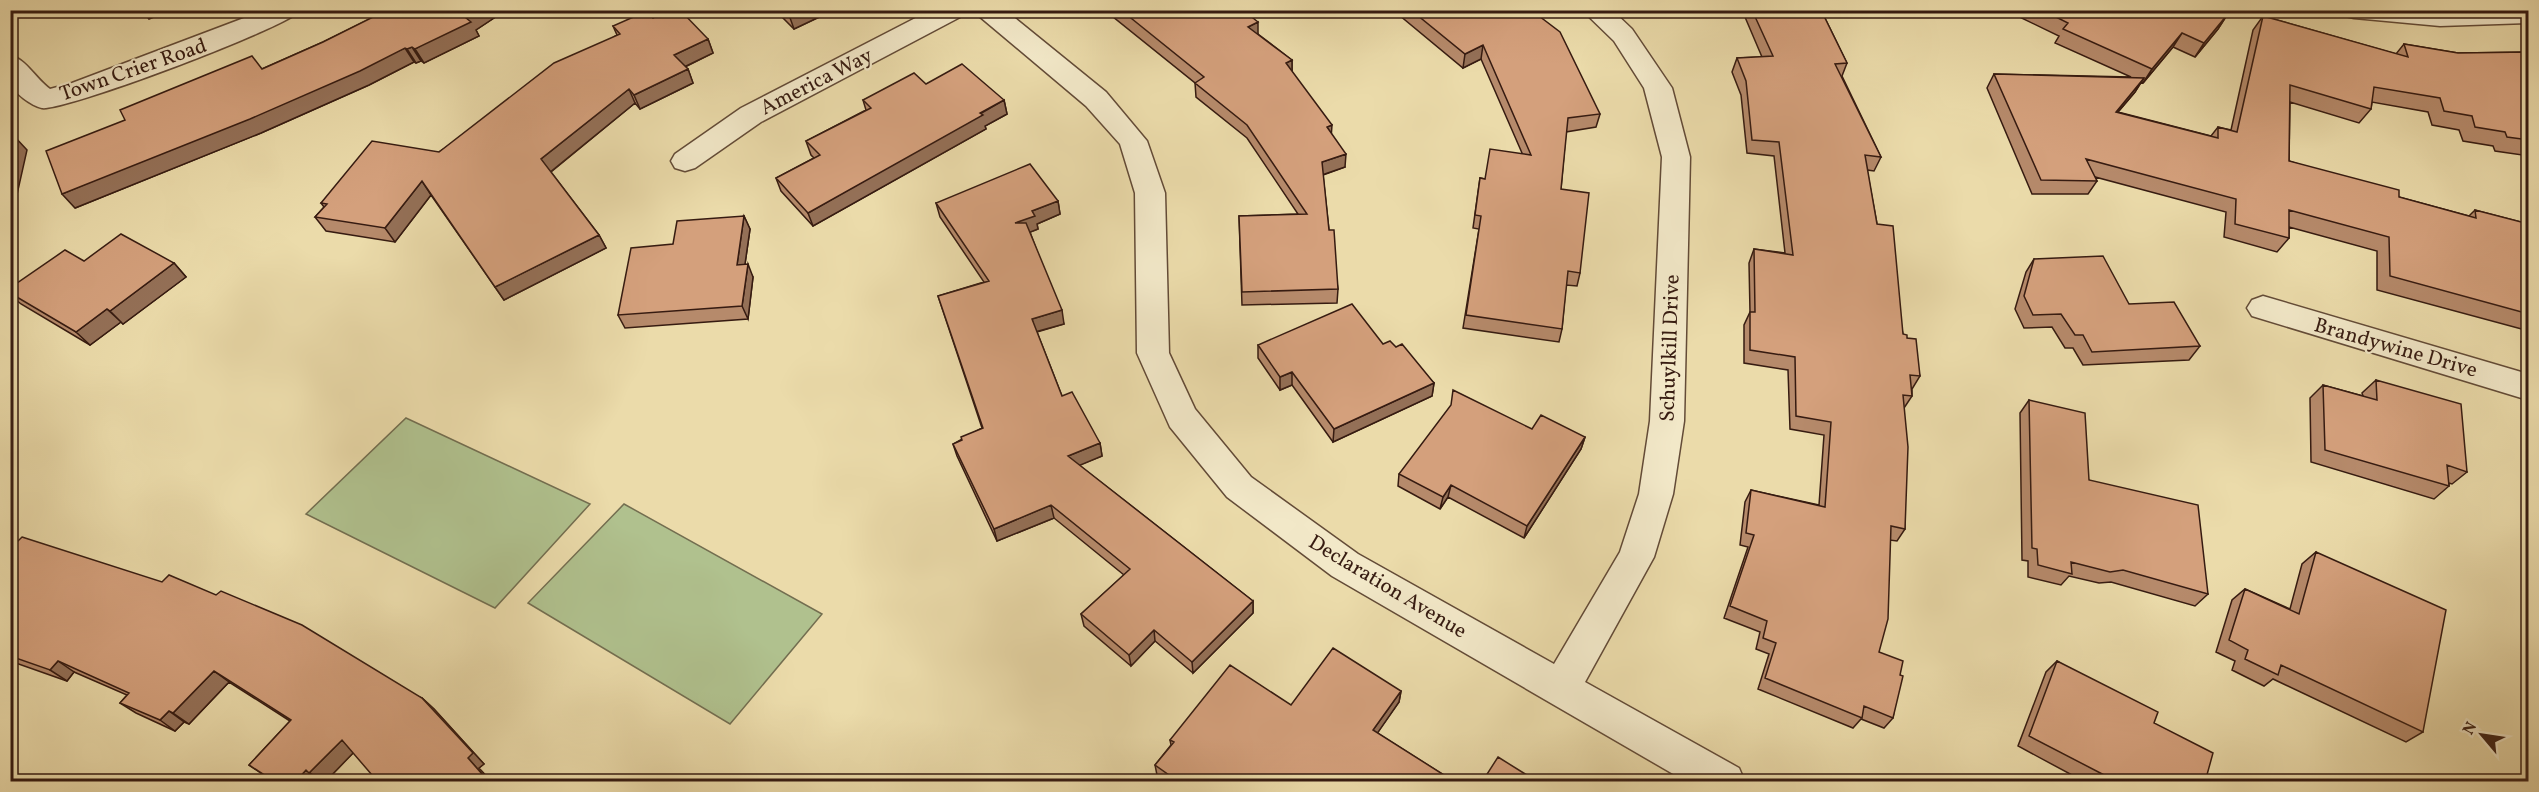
<svg xmlns="http://www.w3.org/2000/svg" width="2539" height="792" font-family="Vollkorn,serif">
	<rect width="100%" height="100%" fill="#ebdbaa"/>
	<filter id="stains"><feTurbulence type="fractalNoise" baseFrequency=".00333" numOctaves="4"/><feColorMatrix values="0 0 0 0 .2 0 0 0 0 .09 0 0 0 0 .02 0 0 0 .5 -.17"/></filter>
	<radialGradient id="worn" r=".72"><stop offset=".6" stop-color="#630" stop-opacity="0"/><stop offset="1" stop-color="#630" stop-opacity=".3"/></radialGradient>
	<!-- green -->
	<path fill="#b0c18e" stroke="#736e50" stroke-width="1.5" d="M406 418 590 504 495 608 306 514Z
		M624 504 822 614 730 724 528 603Z"/>
	<g fill="none" stroke-linecap="round" stroke-linejoin="round">
		<!-- street casing -->
		<g stroke="#634b37" stroke-width="3">
			<path id="street" d="M265 10H301C291 26 63 112 42 108 32 106 14 93 10 83 8 75 10 63 10 55 27 60 36 79 50 89L72 83Z
				M931 10H966L962 16 761 122 695 168 685 171 675 168 671 161 675 154 741 108Z
				M975 10H1005L1106 92 1147 141 1165 193 1169 353 1195 409 1251 477 1358 554 1554 664 1620 552 1639 494 1650 421 1662 157 1644 88 1614 41 1582 10H1612L1632 29 1672 88 1690 157 1684 421 1673 494 1654 557 1585 682 1739 768 1745 782H1687L1332 576 1227 497 1170 427 1137 353 1135 193 1120 144 1086 106 979 16Z
				M2341 10H2528V23L2440 26 2354 18 2345 16Z
				M2263 296 2528 374V400L2252 316 2247 308 2252 300Z"/>
		</g>
		<!-- street -->
		<use href="#street" fill="#f2e8c8" fill-rule="evenodd"/>
	</g>
	<!-- wall -->
	<path fill="#b68a6b" stroke="#361b11" stroke-width="1.5" d="M370 10H506L476 30 479 36 424 63 421 61 416 63 414 62 369 85 261 133 75 208 262 69 323 42 374 17Z
		M775 10H834L794 29Z
		M1094 10H1243L1258 34 1292 60V72L1331 133 1345 167 1323 175 1329 230 1338 289 1337 303 1242 305 1239 216 1298 214 1247 138 1196 97 1195 83 1108 13 1102 16Z
		M1393 10H1531L1600 114 1596 127 1566 132 1561 189 1580 273 1577 286 1566 285 1562 329 1559 342 1463 328 1479 229 1473 228 1480 178 1485 179 1522 153 1481 59 1463 68Z
		M1742 10H1821L1847 63 1842 76 1881 157 1874 171 1867 170 1877 224 1903 334 1907 338 1920 376 1912 389V396L1904 408 1905 529 1897 541 1890 540 1879 652 1900 675 1893 718 1884 728 1861 719 1853 728 1758 689 1769 654 1756 649 1760 632 1724 618 1748 547 1740 545 1745 502 1751 490 1819 505 1824 435 1790 429 1788 370 1744 363V325L1750 312 1749 263 1754 249 1785 253 1774 156 1747 153 1741 95 1732 72 1737 58 1762 57Z
		M2005 10H2217L2227 15 2218 29 2195 57 2173 47 2143 83 2141 82 2135 92 2118 112 2211 136 2218 127 2231 130 2253 30 2263 16 2396 54 2404 44 2458 53 2529 52V156L2495 151 2493 146 2463 141 2459 130 2432 125 2428 112 2372 102 2371 109 2359 123 2290 102 2289 161 2399 197 2469 216 2475 210 2529 224V331L2377 290V251L2289 227V238L2277 252 2224 237 2226 212 2095 177 2097 181 2088 194H2032L1987 88 1994 74 2131 77 2055 43 2059 36Z
		M653 18 708 39 713 53 685 67 688 69 693 83 640 109 635 103 551 172 599 235 606 248 504 300 431 195 395 242 326 231 315 217 324 207 321 203 439 152 617 35 613 26Z
		M926 84 1004 100 1007 114 985 126 986 129 813 226 781 191 776 178 814 158 811 155 806 141 866 110 863 100Z
		M1058 201 1060 214 1037 224 1038 229 1030 232 1064 324 1037 332 1062 396 1100 443 1102 456 1079 465 1253 601V613L1193 673 1155 641 1131 666 1084 626 1081 614 1124 575 1054 518 997 541 957 456 953 444 982 428 938 296 984 282 940 217 936 203Z
		M744 216 750 229 745 264 753 277 748 319 625 328 618 315 673 244Z
		M2034 259 2129 304 2200 346 2189 360 2083 365 2073 348H2065L2052 327 2024 328 2015 309 2026 272Z
		M84 261 174 263 186 277 123 324 121 322 90 345 21 304 10 295V288Z
		M1383 344 1396 347 1434 383 1432 396 1333 442 1292 385 1280 390 1258 358V345Z
		M2376 380 2467 472 2452 484 2449 483V486L2434 499 2311 462 2310 398 2323 385 2363 396 2362 393Z
		M2029 400 2089 480 2208 594 2195 606 2111 582 2099 583 2069 576 2061 585 2028 577V561L2022 560 2020 413Z
		M1532 429 1585 437 1581 449 1524 538 1448 497 1440 509 1398 486 1399 474Z
		M10 541 422 698 434 709 484 764 479 768 353 753 325 782 320 780 319 782H274L249 765 290 721 229 682 189 724 184 722 175 731 136 713 120 703 127 695 74 672 67 681 10 661Z
		M2316 552 2423 732 2406 742 2273 679 2264 686 2232 670 2235 661 2216 652 2232 600 2245 589 2290 609 2302 564Z
		M2057 661 2154 723 2205 782H2085L2018 746 2046 672Z
		M1401 691 1399 702 1377 733 1455 782H1166L1157 775 1155 765 1171 745 1170 740 1291 705Z"/>
	<!-- shaded-wall -->
	<path fill="#947057" stroke="#361b11" stroke-width="1.5" d="M142 10H171L149 19Z
		M476 10H506L476 30 479 36 424 63 415 49Z
		M800 10H834L794 29 789 15Z
		M1101 10H1108V13L1102 16Z
		M2227 15 2218 29 2195 57 2204 43Z
		M1258 22V36L1248 27Z
		M2182 33 2173 47 2143 83 2152 69Z
		M708 39 713 53 680 69 674 55Z
		M1483 45 1481 59 1463 68 1465 54Z
		M412 47 421 61 416 63 407 49Z
		M405 48 414 62 369 85 261 133 75 208 62 194Z
		M1292 60V74L1286 63Z
		M688 69 693 83 640 109 634 95Z
		M2144 78 2135 92 2107 125 2116 112Z
		M629 89 635 103 549 173 541 159Z
		M1004 100 1007 114 985 126 986 129 813 226 808 213Z
		M1332 125 1331 139 1327 127Z
		M14 136 27 150 16 199 10 201V150Z
		M1346 154 1345 167 1322 175V162Z
		M422 181 431 195 395 242 385 228Z
		M1058 201 1060 214 1037 224 1038 229 1018 237 1015 223 1032 211Z
		M744 216 750 229 743 278 737 265Z
		M599 235 606 248 504 300 495 287Z
		M174 263 186 277 123 324 110 311Z
		M748 264 753 277 748 319 742 306Z
		M107 309 121 322 90 345 76 332Z
		M1062 310 1064 324 1035 332 1032 319Z
		M1292 372V385L1280 390V377Z
		M1434 383 1432 396 1333 442 1334 429Z
		M1585 437 1581 449 1524 538 1527 526Z
		M1100 443 1102 456 1071 469 1068 456Z
		M1451 485 1448 497 1440 509 1443 497Z
		M1051 505 1054 518 997 541 994 529Z
		M1253 601V613L1193 673 1192 662Z
		M1154 630 1155 641 1131 666 1129 655Z
		M58 661 74 672 67 681 50 670Z
		M214 671 229 682 189 724 173 713Z
		M1401 691 1399 702 1372 741 1373 730Z
		M422 698 434 709 484 764 479 768 492 782H489L468 758Z
		M169 711 184 722 175 731 160 720Z
		M342 740 355 751 325 782H321L309 773Z
		M306 770 320 780 319 782H295Z"/>
	<!-- building -->
	<path fill="#d4a07c" stroke="#361b11" stroke-width="1.5" d="M374 10H476L465 17 471 22 415 49 412 47 407 49 405 48 360 71 250 119 62 194 46 151 125 120 120 110 252 56 262 69 323 42 379 14Z
		M669 10H680L708 39 674 55 688 69 634 95 629 89 541 159 599 235 495 287 422 181 385 228 315 217 327 204 321 203 372 141 439 152 554 63 620 34 613 26 647 11 653 18Z
		M784 10H800L789 15Z
		M1121 10H1243L1258 22 1248 27 1292 60 1286 63 1332 125 1327 127 1346 154 1322 162 1329 230H1334L1338 289 1242 292 1239 216 1307 214 1247 125 1195 83 1204 77Z
		M1411 10H1531L1560 32 1600 114 1568 118 1561 189 1589 193 1580 273 1568 271 1562 329 1466 315 1481 216 1475 215 1480 178 1485 179 1490 149 1531 155 1483 45 1465 54Z
		M1752 10H1821L1847 63 1835 64 1881 157 1865 155 1877 224 1893 226 1903 334 1907 335V338L1916 339 1920 376 1910 375 1912 396 1903 395 1908 447 1905 529 1891 526 1888 619 1879 652 1903 661 1900 675 1903 676 1893 718 1864 706 1862 718 1765 678 1776 643 1763 638 1767 621 1730 606 1754 535 1746 533 1751 490 1825 507 1831 422 1796 416 1795 357 1750 350V312H1755L1754 249 1793 255 1779 142 1752 140 1746 81 1737 58 1773 56Z
		M2042 10H2217L2227 15 2204 43 2182 33 2152 69 2063 29 2068 23Z
		M2263 16 2408 57 2404 44 2458 53 2529 52V140L2507 137 2505 132 2475 127 2472 116 2444 111 2440 98 2374 87 2371 109 2290 85 2289 161 2399 190V197L2476 218 2475 210 2529 224V314L2390 276 2389 237 2289 210V238L2235 224 2236 199 2086 159 2097 181 2041 180 1994 74 2144 78 2116 112 2218 138V127L2237 132Z
		M962 64 1004 100 980 113 983 115 808 213 776 178 820 155 806 141 871 108 863 100 914 73 926 84Z
		M10 136H14L10 150Z
		M1030 164 1058 201 1032 211 1035 216 1015 223H1026L1062 310 1032 319 1062 396 1072 392 1100 443 1068 456 1253 601 1192 662 1154 630 1129 655 1081 614 1130 569 1051 505 994 529 953 444 962 440 961 437 983 428 938 296 989 281 936 203Z
		M744 216 737 265 748 264 742 306 618 315 631 248 673 244 677 221Z
		M121 234 174 263 110 311 107 309 76 332 10 293V288L65 250 84 261Z
		M2103 256 2129 304 2174 302 2200 346 2092 352 2083 335H2075L2061 314 2033 315 2024 296 2034 259Z
		M1352 304 1383 344 1390 341 1396 347 1402 344 1434 383 1334 429 1292 372 1280 377 1258 345Z
		M2376 380 2461 404 2467 472 2447 465 2449 486 2325 450 2323 385 2377 400Z
		M1453 390 1532 429 1541 415 1585 437 1527 526 1451 485 1443 497 1399 474 1451 405Z
		M2029 400 2085 413 2089 480 2198 505 2208 594 2123 570 2110 572 2071 562 2072 574 2038 565 2037 549 2032 548Z
		M22 537 162 582 169 575 216 595 221 591 302 625 422 698 473 753 468 758 489 782H378L342 740 309 773 306 770 295 782H275L249 765 291 720 214 671 173 713 169 711 160 720 120 703 129 693 58 661 50 670 10 656V541L16 543Z
		M2316 552 2446 610 2423 732 2281 665 2278 675 2245 659 2248 650 2229 640 2245 589 2299 614Z
		M1333 648 1401 691 1373 730 1455 782H1179L1155 765 1174 742 1170 740 1230 665 1291 705Z
		M2057 661 2158 712 2154 723 2213 753 2205 782H2107L2108 777 2029 736Z
		M1498 757 1538 782H1482Z"/>
	<g text-anchor="middle" stroke-width="4.5" stroke-linejoin="round" paint-order="stroke">
		<!-- street labels -->
		<g font-size="21" fill="#361b11" stroke="#f2e8c8">
			<text transform="translate(133 69) rotate(-19)" y="7">Town Crier Road</text>
			<text transform="translate(816 81) rotate(-27)" y="7">America Way</text>
			<text transform="translate(2396 347) rotate(16)" y="7">Brandywine Drive</text>
			<text transform="translate(1669 348) rotate(-88)" y="7">Schuylkill Drive</text>
			<text transform="translate(1388 586) rotate(31)" y="7">Declaration Avenue</text>
		</g>
	</g>
	<!-- margin -->
	<rect width="2539" height="792" fill="none" stroke="#ebdbaa" stroke-width="36"/>
	<rect x="12" y="12" width="2515" height="768" fill="none" stroke="#361b11" stroke-width="3"/>
	<rect x="18" y="18" width="2503" height="756" fill="none" stroke="#361b11" stroke-width="1.5"/>
	<!-- north arrow -->
	<g transform="translate(2482 735) rotate(299)" stroke="#f2e8c8" stroke-width="4.5" paint-order="stroke">
	<path d="M0-4.5L10 22L0 15L-10 22Z" fill="#361b11"/>
	<text y="-9" font-size="16" font-weight="bold" text-anchor="middle" fill="#361b11">N</text>
	</g>
	<rect width="100%" height="100%" filter="url(#stains)"/>
	<rect width="100%" height="100%" fill="url(#worn)"/>
</svg>
